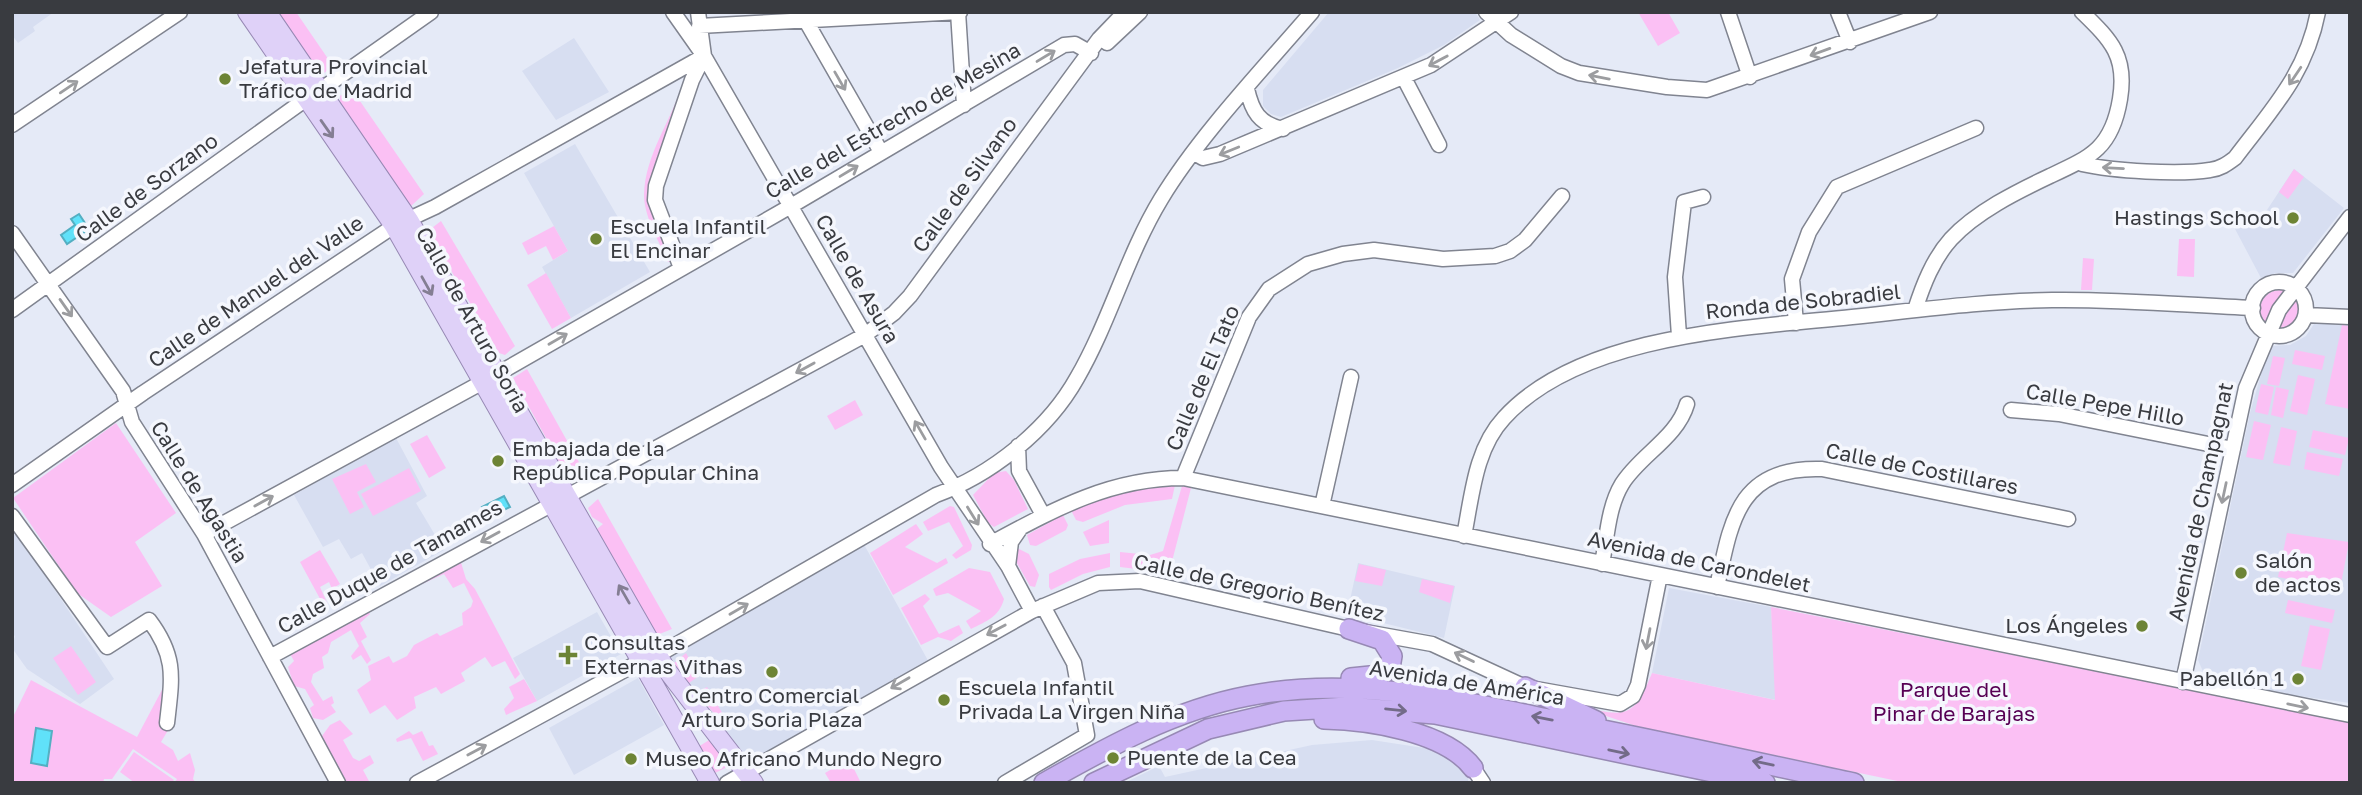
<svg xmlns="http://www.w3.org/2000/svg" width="2362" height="795" font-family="'Golos Text',sans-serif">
	<rect width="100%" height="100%" fill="#e5eaf7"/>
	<!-- built -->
	<path fill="#d7def1" d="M12 12H54L33 27 35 31 18 43 12 35Z
		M1329 12H1475L1480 20 1444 45 1398 68 1281 117 1271 114 1263 106V90Z
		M574 38 609 92 556 120 522 71Z
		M575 144 650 272 571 318 542 267 568 251 524 173Z
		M2294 169 2344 208 2293 273H2276L2261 278 2234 227 2267 210Z
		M2316 321 2350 323V703L2276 693 2205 676 2198 660 2250 413 2266 357 2273 346 2290 345 2306 336Z
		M396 438 427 496 416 503 444 550 380 586 362 553 351 559 339 539 323 547 294 495Z
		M17 533 114 679 80 704 27 669 12 648 15 636 12 634V537Z
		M861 539 931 666 747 772 688 697 665 651Z
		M1358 563 1455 586 1444 638 1347 614Z
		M1669 588 1771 607 1776 700 1652 673Z
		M597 612 621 654 537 701 513 658Z
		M638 678 664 725 574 775 549 728Z
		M1372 740 1437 750 1469 773 1468 781 1124 783 1159 766 1165 777 1312 745Z"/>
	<!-- green -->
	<path fill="#fbc0f4" d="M277 12H296L333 66 324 73 319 72Z
		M1638 12H1668L1680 33 1658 46Z
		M683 82 688 83 653 179 675 259 668 262C660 243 644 217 644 195 645 154 672 120 683 82Z
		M351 88 424 194 410 207 340 104V96Z
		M2294 169 2304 177 2288 199 2279 192Z
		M441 221 515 346 505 355 499 353 428 231Z
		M554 226 568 251 553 260 546 246 528 255 522 243Z
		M2179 239H2195L2194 277 2177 276Z
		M2083 258 2094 259 2092 290H2081Z
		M546 273 571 318 552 329 527 285Z
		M2260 310a20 20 0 1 1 40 0a20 20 0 1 1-40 0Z
		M2342 325 2350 326V409L2325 404Z
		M2295 350 2325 356 2322 370 2292 364Z
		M2273 356 2285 358 2279 386 2267 384Z
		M527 369 585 473 574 479 567 476 513 378Z
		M2298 375 2315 379 2307 415 2290 411Z
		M2261 384 2274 387 2268 415 2255 412Z
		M2276 387 2289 390 2283 418 2271 415Z
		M855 400 863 415 835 430 827 416Z
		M2254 421 2271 425 2263 460 2246 457Z
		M116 423 176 513 135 542 162 586 111 617 77 593 13 498Z
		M2281 427 2297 431 2290 466 2273 463Z
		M2313 430 2349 438 2345 455 2309 447Z
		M427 435 446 468 429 478 410 444Z
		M2307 452 2343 459 2339 476 2304 469Z
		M366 464 376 482 357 492 364 507 350 514 332 479Z
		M409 468 421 491 373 516 361 494Z
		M1006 471 1014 480 1028 509 994 527 988 523 973 495 994 473Z
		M1175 485 1172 499 1125 505 1083 522 1076 520 1071 510C1105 494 1139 487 1175 485Z
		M1182 486 1191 488 1169 573 1120 567V552L1150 555 1163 551Z
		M598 499 672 629 657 635 597 529 603 524 592 517 588 508Z
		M950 506 954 507 972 545 971 550 956 559 952 555 963 546 949 522 928 531 923 522Z
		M1063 515 1068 525 1066 530 1036 546 1030 545 1027 535Z
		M1109 520V543L1090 546 1083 532Z
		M916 524 923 534 905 547 937 563 946 558 948 563 893 595 870 553Z
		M2287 533 2349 542 2340 589 2278 577Z
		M1017 548 1029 554 1039 575 1035 587 1030 586 1014 558Z
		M320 550 340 584 332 589 329 582 320 587 328 605 325 608 300 562Z
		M1110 553V567L1083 574 1051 590 1049 587V574L1080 559Z
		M460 559 466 579 475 589 520 674 515 679 505 661 492 667 485 657 461 673 465 681 441 694 436 687 414 697 416 708 397 720 385 705 370 714 357 690 371 680 368 666 389 656 393 663 407 656 414 645 437 633 440 636 463 625 462 613 471 607 473 601 464 583 453 588 444 574 422 584 420 580Z
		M1359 564 1386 570 1382 586 1355 581Z
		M969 568 990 572 1004 599C999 617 987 621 971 629L966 621 981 611 948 593 936 596 933 589Z
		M1422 579 1454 586 1450 603 1419 592Z
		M925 594 930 599 923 606 939 634 959 625 963 633 951 641 938 637 921 645 901 608Z
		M2288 600 2335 610 2332 623 2285 613Z
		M1771 607 2350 722V783H1907L1636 726 1576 706C1624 715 1632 723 1652 673L1775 700Z
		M367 610 370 614 360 623 367 637 361 641 371 660 367 664 361 655 353 660 351 656 359 646 351 630 331 642 328 653 322 657 324 668 313 674 311 682 323 701 332 696 334 703 331 705 336 712 323 720 313 718 310 708 314 705 305 689 294 686 288 667 294 661 289 652Z
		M2310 625 2330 629 2321 670 2301 666Z
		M71 646 96 682 78 695 53 658Z
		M686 653 699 676 689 683 674 663Z
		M524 679 537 701 506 715 504 709 514 698 509 687Z
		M31 680 137 737 164 686 170 727 161 742 173 750 178 761 190 753 195 770 193 779 196 783H174L177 779 133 749 112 779H104L103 783H12V719Z
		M707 687 724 716 720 720 696 693Z
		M340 720 353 734 343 740 353 758 359 761 370 755 374 763 363 770 370 783H342L322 736 330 725Z
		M409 731 413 735 422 731 429 746 433 745 438 754 423 761 411 738 397 742 396 739Z
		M714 737 731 765 713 774 698 747Z
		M134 752 174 780 171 783H135L120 772Z
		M849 759 861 783H831L825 773Z"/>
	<!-- water -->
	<path fill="#60e1f9" stroke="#54afc2" stroke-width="2" d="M79 214 89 229 67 244 61 235 75 225 71 219Z
		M504 496 510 507 488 518 482 507Z
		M36 728 52 731 47 766 31 763Z"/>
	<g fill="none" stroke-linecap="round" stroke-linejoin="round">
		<!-- minor casing -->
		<g stroke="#808490" stroke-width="17">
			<path id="minor" d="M673 12 704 56 941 467 1008 566 1011 542 1020 529
				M958 12 964 105
				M1486 12 1511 35 1561 66 1579 73 1667 87 1707 90 1930 12
				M1728 12 1750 77
				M1838 12 1850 42
				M806 21 881 152
				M699 26 960 12
				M1107 43 1140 12
				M1404 78 1439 145
				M1247 89C1252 111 1259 124 1283 129
				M319 91 431 12
				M12 125 180 12
				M1194 153 1203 158 1220 154 1431 65 1511 12
				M2082 164C2113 171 2179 175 2210 170 2220 169 2227 164 2235 158 2272 109 2306 74 2318 12
				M12 233 123 391 132 422 204 534 338 783
				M681 268 655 200 656 186 692 80 704 56 698 12
				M2252 309a27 27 0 1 1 54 0a27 27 0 1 1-54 0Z
				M12 310 306 99
				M1915 310C1923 285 1933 259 1951 239 1976 212 2016 192 2050 176 2091 157 2112 148 2120 99 2127 57 2112 41 2082 12
				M2306 315 2350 317
				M1796 323 1792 279 1809 232 1837 187 1976 128
				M1679 336 1675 277 1684 202 1703 197
				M499 373 791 206 1064 45 1075 44 1091 53
				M2011 410 2059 414 2233 449
				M1018 446 1019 471 1043 515
				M1183 478 1249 317 1269 289 1308 264 1343 254 1374 250 1443 259 1495 256 1510 251 1525 240 1562 196
				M12 485 143 393 394 226 435 207 704 56
				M1322 506 1351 377
				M12 516 107 647 149 620C177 657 172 678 167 723
				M204 534 481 383
				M1464 536C1472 496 1475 449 1504 418 1580 334 1746 328 1852 317 1919 310 1985 301 2052 300 2119 299 2186 305 2253 308
				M990 544C1053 510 1110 478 1183 478L2350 715
				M1602 564C1607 538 1608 507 1622 484 1640 455 1677 438 1687 404
				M1008 566 1032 611
				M1717 587C1731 521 1738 466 1822 469L2068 519
				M270 657 865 335 894 313 910 296 1099 39 1125 12
				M2183 682 2246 388 2279 310 2350 217
				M1473 768 1483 783
				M417 783 641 661 665 651 936 495C991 475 1048 430 1077 378 1110 321 1127 255 1161 199 1199 136 1263 69 1312 12
				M727 783 1032 611 1098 583 1140 581 1349 629 1432 644 1525 687 1620 704 1633 696 1638 685 1660 575
				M1005 783 1087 735 1074 663 1043 606"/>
		</g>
		<!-- major casing -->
		<g stroke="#9789b4" stroke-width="20">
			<path id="major" d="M247 12 394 226 710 783
				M267 12 409 220 666 669 754 783"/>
		</g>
		<!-- highway casing -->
		<g stroke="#9789b4" stroke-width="22">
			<path id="highway" d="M1349 629 1382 640 1392 656 1390 668 1380 675 1351 678
				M1525 687 1596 721
				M1324 719C1368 720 1445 731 1473 768
				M1044 783C1108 747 1174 710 1248 696 1353 675 1455 700 1558 721 1656 740 1755 762 1854 783
				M1094 783 1208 729 1284 711 1347 707 1435 714 1765 783"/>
		</g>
		<!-- minor -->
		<use href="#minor" stroke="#fff" stroke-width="14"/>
		<!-- major -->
		<use href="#major" stroke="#dfd1f8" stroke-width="18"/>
		<!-- highway -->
		<use href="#highway" stroke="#cab3f3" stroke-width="19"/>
	</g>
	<!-- one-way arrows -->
	<defs><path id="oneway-shaft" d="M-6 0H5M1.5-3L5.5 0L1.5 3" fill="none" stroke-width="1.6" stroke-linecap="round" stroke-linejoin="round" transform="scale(1.75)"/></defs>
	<g stroke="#9c9da0">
		<use href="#oneway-shaft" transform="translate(1820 52) rotate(160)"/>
		<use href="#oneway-shaft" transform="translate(1046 56) rotate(-31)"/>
		<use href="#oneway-shaft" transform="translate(1438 61) rotate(152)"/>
		<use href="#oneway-shaft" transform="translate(2295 76) rotate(124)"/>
		<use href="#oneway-shaft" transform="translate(1599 77) rotate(-169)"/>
		<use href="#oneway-shaft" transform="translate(840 81) rotate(60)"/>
		<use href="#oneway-shaft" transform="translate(69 87) rotate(-34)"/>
		<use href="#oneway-shaft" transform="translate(1229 151) rotate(158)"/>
		<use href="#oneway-shaft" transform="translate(2113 168) rotate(-177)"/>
		<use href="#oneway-shaft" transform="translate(849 171) rotate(-31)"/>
		<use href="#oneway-shaft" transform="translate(66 308) rotate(55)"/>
		<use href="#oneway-shaft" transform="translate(558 339) rotate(-30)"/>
		<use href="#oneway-shaft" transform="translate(805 368) rotate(151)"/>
		<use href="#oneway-shaft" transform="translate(920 430) rotate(-120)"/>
		<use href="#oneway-shaft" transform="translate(2224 493) rotate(102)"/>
		<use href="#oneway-shaft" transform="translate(264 501) rotate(-29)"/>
		<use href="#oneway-shaft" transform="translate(973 516) rotate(58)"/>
		<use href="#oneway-shaft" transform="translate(490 537) rotate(151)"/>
		<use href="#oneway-shaft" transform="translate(739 609) rotate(-30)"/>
		<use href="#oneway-shaft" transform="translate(996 630) rotate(152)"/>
		<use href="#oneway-shaft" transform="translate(1648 639) rotate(101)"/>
		<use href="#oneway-shaft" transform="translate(1464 657) rotate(-154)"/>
		<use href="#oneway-shaft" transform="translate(900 683) rotate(150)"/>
		<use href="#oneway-shaft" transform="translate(2298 706) rotate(12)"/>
		<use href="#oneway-shaft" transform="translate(477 750) rotate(-28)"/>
	</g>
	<g stroke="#847e93">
		<use href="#oneway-shaft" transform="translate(327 129) rotate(55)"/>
		<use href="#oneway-shaft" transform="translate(427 286) rotate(61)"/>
		<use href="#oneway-shaft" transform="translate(624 594) rotate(-120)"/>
	</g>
	<g stroke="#736b88">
		<use href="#oneway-shaft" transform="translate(1396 710) rotate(6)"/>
		<use href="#oneway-shaft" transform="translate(1542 718) rotate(-169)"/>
		<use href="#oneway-shaft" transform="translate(1619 752) rotate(12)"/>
		<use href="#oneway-shaft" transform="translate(1763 763) rotate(-168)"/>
	</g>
	<!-- markers -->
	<g fill="#6d8435" stroke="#f5f7fd" stroke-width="2.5">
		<circle cx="225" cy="79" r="7"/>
		<circle cx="2293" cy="218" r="7"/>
		<circle cx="596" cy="239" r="7"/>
		<circle cx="498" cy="461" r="7"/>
		<circle cx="2241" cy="573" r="7"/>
		<circle cx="2142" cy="626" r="7"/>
		<path d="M564.5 644.5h7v7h7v7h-7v7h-7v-7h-7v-7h7z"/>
		<circle cx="772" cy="672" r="7"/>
		<circle cx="2298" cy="679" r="7"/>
		<circle cx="944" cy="700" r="7"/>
		<circle cx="1113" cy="758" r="7"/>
		<circle cx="631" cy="759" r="7"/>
	</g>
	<g text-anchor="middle" stroke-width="7" stroke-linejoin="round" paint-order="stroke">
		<!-- poi labels -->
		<g font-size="21" fill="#393b40" stroke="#f5f7fd" text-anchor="start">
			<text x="239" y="74">Jefatura Provincial<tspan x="239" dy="24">Tráfico de Madrid</tspan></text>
			<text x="2279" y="225" text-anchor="end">Hastings School</text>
			<text x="610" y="234">Escuela Infantil<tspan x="610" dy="24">El Encinar</tspan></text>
			<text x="512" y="456">Embajada de la<tspan x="512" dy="24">República Popular China</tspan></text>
			<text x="2255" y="568">Salón<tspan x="2255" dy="24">de actos</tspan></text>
			<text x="2128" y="633" text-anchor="end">Los Ángeles</text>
			<text x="584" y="650">Consultas<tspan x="584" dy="24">Externas Vithas</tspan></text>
			<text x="2284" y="686" text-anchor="end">Pabellón 1</text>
			<text x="958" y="695">Escuela Infantil<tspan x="958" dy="24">Privada La Virgen Niña</tspan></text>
			<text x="772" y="703" text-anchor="middle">Centro Comercial<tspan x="772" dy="24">Arturo Soria Plaza</tspan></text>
			<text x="1127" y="765">Puente de la Cea</text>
			<text x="645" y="766">Museo Africano Mundo Negro</text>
		</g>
		<!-- street labels -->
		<g font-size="21" fill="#393b40" stroke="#f5f7fd">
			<text transform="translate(893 121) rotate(-30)" y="7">Calle del Estrecho de Mesina</text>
			<text transform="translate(965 185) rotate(-54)" y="7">Calle de Silvano</text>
			<text transform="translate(147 188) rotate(-36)" y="7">Calle de Sorzano</text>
			<text transform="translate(857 279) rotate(60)" y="7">Calle de Asura</text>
			<text transform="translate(256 292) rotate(-34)" y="7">Calle de Manuel del Valle</text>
			<text transform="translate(1803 302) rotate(-6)" y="7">Ronda de Sobradiel</text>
			<text transform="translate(472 320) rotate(61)" y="7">Calle de Arturo Soria</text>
			<text transform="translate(1203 378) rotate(-67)" y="7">Calle de El Tato</text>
			<text transform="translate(2105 405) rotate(10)" y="7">Calle Pepe Hillo</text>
			<text transform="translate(1922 469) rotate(11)" y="7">Calle de Costillares</text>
			<text transform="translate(199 492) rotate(58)" y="7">Calle de Agastia</text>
			<text transform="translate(2201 502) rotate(-78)" y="7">Avenida de Champagnat</text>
			<text transform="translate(1699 562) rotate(12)" y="7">Avenida de Carondelet</text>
			<text transform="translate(390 567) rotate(-29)" y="7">Calle Duque de Tamames</text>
			<text transform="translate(1259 588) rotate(12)" y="7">Calle de Gregorio Benítez</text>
			<text transform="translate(1467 683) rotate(9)" y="7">Avenida de América</text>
		</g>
		<!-- park labels -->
		<g font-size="21" fill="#570054" stroke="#f5f7fd">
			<text x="1954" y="697">Parque del<tspan x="1954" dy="24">Pinar de Barajas</tspan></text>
		</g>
	</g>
	<!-- border -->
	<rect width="2362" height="795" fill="none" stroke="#393b40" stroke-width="28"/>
</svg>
